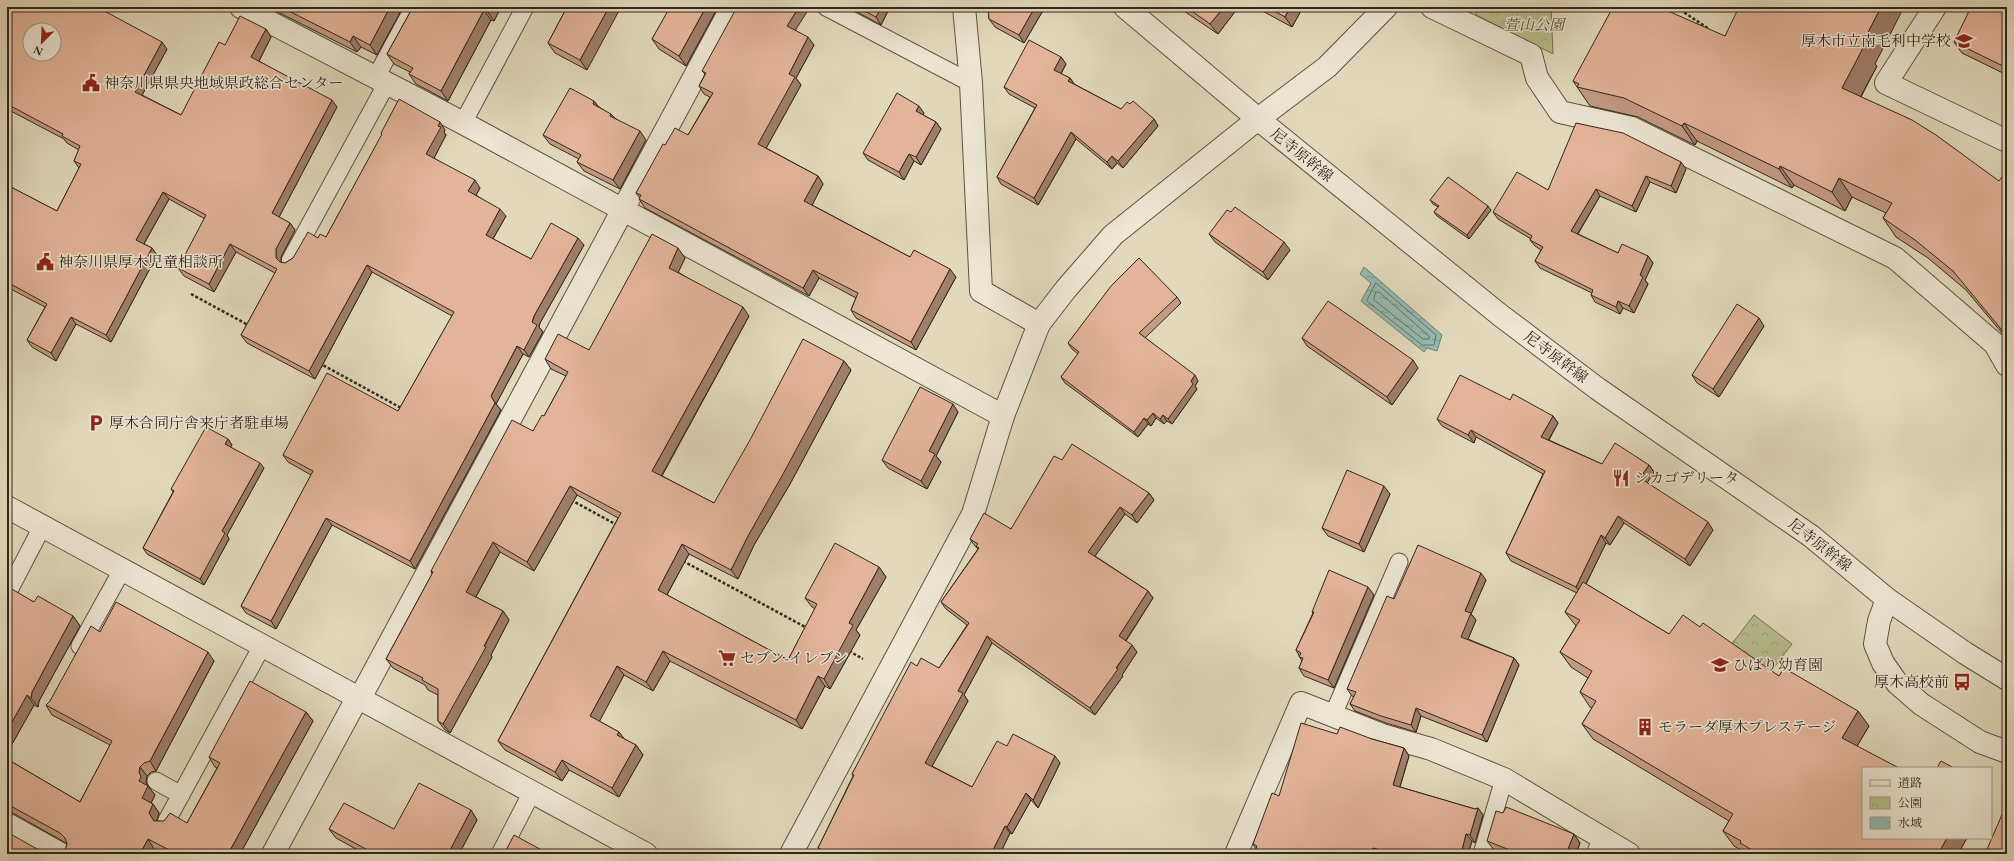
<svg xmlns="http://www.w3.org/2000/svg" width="2014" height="861" font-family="'EB Garamond','Noto Serif JP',serif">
	<defs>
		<pattern id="park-crowns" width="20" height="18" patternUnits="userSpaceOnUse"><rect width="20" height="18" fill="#b7be8e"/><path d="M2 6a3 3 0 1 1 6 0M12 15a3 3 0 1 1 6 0" fill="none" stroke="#9ea37a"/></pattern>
		<pattern id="water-ripples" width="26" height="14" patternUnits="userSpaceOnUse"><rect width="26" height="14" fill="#95bab0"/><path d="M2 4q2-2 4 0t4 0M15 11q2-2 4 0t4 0" fill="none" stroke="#7a978e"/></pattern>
	</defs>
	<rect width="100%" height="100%" fill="#e2d9bc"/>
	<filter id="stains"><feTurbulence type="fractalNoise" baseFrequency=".005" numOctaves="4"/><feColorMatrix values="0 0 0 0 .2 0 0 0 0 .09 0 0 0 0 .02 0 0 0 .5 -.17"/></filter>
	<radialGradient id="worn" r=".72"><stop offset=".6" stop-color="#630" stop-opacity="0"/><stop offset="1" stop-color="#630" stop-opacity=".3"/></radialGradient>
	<!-- park -->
	<path fill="url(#park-crowns)" stroke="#747254" d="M1474 7H1551L1553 54 1476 15Z
		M1754 615 1792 644 1769 674 1731 645Z"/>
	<!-- water -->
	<path fill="url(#water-ripples)" stroke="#6d7f74" d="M1364 267 1442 335 1437 351 1427 348 1424 352 1361 301 1371 283 1360 274Z"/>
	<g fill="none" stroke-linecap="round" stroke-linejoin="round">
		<!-- shore -->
		<path stroke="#647066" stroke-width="1" d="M1376 283 1436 335 1434 345H1422L1367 301Z
			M1376 292H1379L1429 336V339H1423L1374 300Z"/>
		<!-- service casing -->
		<g stroke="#5e5343" stroke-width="19">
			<path id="service" d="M826 7 971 83
				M376 77 414 7
				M463 123 525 7
				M290 261 387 83
				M7 594 42 527
				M80 646 122 570
				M1333 715 1399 562
				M156 781 181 795
				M166 822 262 646
				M500 854 532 792
				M1482 854 1504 779
				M1595 854 1602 838"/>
		</g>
		<!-- minor casing -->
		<g stroke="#5e5343" stroke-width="24">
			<path id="minor" d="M241 7 463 123 1003 416
				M964 7 971 83 981 291 1039 324
				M1432 7 1531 55 1537 78 1560 112 1632 128 1895 258 1995 344 2007 365
				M1935 7 1886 83 2007 141
				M1887 599 1879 621 1875 644 1883 663 1897 683 1921 704 1980 742 2007 752
				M7 824 61 854
				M273 854 354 704 360 698 732 7
				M1236 854 1301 703 1382 735 1431 749 1504 779 1629 854"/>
		</g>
		<!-- tertiary casing -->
		<g stroke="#5e5343" stroke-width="24">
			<path id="tertiary" d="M1125 7 1258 119 1500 315 1598 389 1811 536 1887 599 1965 653 2007 679
				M7 507 646 854
				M791 854 973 514 1003 416 1039 324 1066 289 1113 235 1258 119 1327 67 1386 7"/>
		</g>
		<!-- path -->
		<path stroke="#32261b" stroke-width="2.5" stroke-dasharray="3 2" stroke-linecap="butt" d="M1676 7 1709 29
			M191 294 250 326
			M319 363 403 409
			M571 500 617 525
			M683 561 807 628
			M849 651 863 659"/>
		<!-- service -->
		<use href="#service" stroke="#ece6d3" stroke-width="17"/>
		<!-- minor -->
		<use href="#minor" stroke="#ece6d3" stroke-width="22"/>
		<!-- tertiary -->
		<use href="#tertiary" stroke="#ece6d3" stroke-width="22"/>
	</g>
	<!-- wall -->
	<path fill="#c39b84" stroke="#32261b" d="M7 7 167 49 142 95 181 115 225 45 266 29 271 37 259 61 337 107 279 217 290 223 295 230 281 257V262L285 263 293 258 318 238 326 237 382 135 381 133 445 130 444 132 446 135 434 158 480 188 476 195 506 216 493 239 531 259 584 245 540 323 539 327 543 332 529 357 523 354 496 404 501 410 415 569 332 525 276 629 246 613 241 606 311 475 288 462 283 455 398 411 452 316 372 272 315 379 247 343 241 335 275 273 236 252 214 292 184 276 178 268 205 219 169 199 144 244 152 248 157 255 111 342 76 324 56 361 32 347 27 340 45 307 7 287V185L57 211 79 168 74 161 79 150 67 143 64 139 7 109Z
		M268 7H403L377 55 361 47 357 52Z
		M413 7H501L494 21 491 20 448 101 416 84 409 74 410 72 394 64 387 54Z
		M567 7 587 70 555 53 548 43Z
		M661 7H718L686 66 659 49 652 39 668 12Z
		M848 7H890L881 25Z
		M988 7H1045L1024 43 995 27 989 19Z
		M1178 7H1245L1241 12 1237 9 1218 34Z
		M1255 7H1303L1292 27Z
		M2007 7V75L1962 53 1954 42Z
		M795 30 814 45 796 78 801 85 766 148 818 176 823 184 812 205 910 257 956 277 916 350 856 318 851 310 856 298 819 278 809 296 645 208 639 199 640 198 636 193 665 145 688 135 710 97 704 94 699 86 705 74 702 71Z
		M1725 36 1875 64 1877 66 1861 97 2007 339 1966 290 1928 258 1896 237 1883 218 1886 213 1852 197 1845 211 1794 185 1792 188 1697 141 1695 145 1638 117 1590 106 1573 81Z
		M1061 57 1066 64 1061 74 1070 78 1074 84 1121 109 1130 104 1154 119 1158 126 1123 168 1117 163 1112 169 1076 139 1038 205 1001 184 997 177 1035 108 1009 94 1004 87Z
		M594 101 598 106 646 140 620 189 584 171 577 162 579 159 550 144 543 135Z
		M924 113 923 115 936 122 941 129 921 165 914 161 904 180 868 160 863 153Z
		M1686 169 1676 193 1650 182 1636 212 1600 196 1578 234 1618 253 1648 256 1653 263 1645 280 1648 284 1634 313 1623 308 1620 314 1595 302 1591 295 1592 293 1540 268 1535 261 1541 250 1535 246 1530 240 1531 239 1498 219 1493 212 1548 190Z
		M1430 200 1491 210 1469 239 1437 216 1434 212 1438 207 1433 204Z
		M1209 234 1290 250 1268 280 1215 242Z
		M685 258 678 272 749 316 662 476 714 503 844 361 851 370 790 484 754 545 738 579 689 554 667 595 788 660 815 609 812 607 805 598 879 567 886 577 856 630 860 635 830 689 825 686 802 729 670 661 653 691 624 675 599 721 619 732 624 739 636 745 643 755 619 797 569 770 562 781 505 750 498 741 618 518 577 495 534 571 500 552 476 597 503 611 509 620 491 655 492 657 450 733 445 730 438 721V695L428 690 425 685 393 668 386 659 432 574 431 571 544 416 566 376 551 369 545 359 589 350Z
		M1177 297 1181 303 1145 338 1198 381 1195 386 1197 389 1172 424 1167 421 1164 424 1156 418 1151 426 1148 424 1138 437 1065 383 1061 377 1078 354 1072 349 1068 343Z
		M1764 326 1719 397 1697 383 1692 375Z
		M1302 338 1418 368 1392 405 1307 346Z
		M1510 400 1553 416 1558 423 1549 440 1602 464 1649 465 1654 472 1647 483 1713 530 1690 566 1624 523 1610 545 1606 543 1586 584 1669 634 1700 627 1779 676 1869 726 1857 746 1863 838H1967L1958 854H1748L1734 846 1723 831 1729 821 1593 739 1582 724 1592 708 1590 707 1580 692 1588 678 1571 667 1560 652 1576 626 1565 612 1577 593 1511 561 1506 553 1543 474 1476 437 1474 443 1442 426 1437 419Z
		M958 412 936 456 941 462 927 489 888 468 882 460Z
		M228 439 232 445 230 447 264 468 227 535 229 539 204 585 147 554 143 548 173 492 171 489Z
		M1062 460 1149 493 1154 500 1137 523 1125 514 1095 556 1148 591 1153 598 1126 641 1137 652 1122 675 1123 676 1095 715 992 643 964 695 968 701 932 766 972 787 1007 746 1060 763 1038 808 1031 800 1012 834 1010 833 1000 854H823L818 848 853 776 852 774 917 666 939 668 967 625 946 609 941 602 978 549 975 546 970 539 1011 529Z
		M1390 494 1364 552 1328 536 1322 528Z
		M1486 580 1471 614 1476 620 1468 639 1514 658 1519 665 1487 742 1421 716 1416 732 1386 723 1355 711 1350 704 1354 697 1352 696 1347 689Z
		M7 591 34 602 73 616 80 626 39 701 38 707 34 705 7 753Z
		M1374 595 1334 688 1304 676 1299 668 1302 661 1296 650 1313 613 1312 612Z
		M100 632 214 661 156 771 151 772 147 776 146 782 147 785 155 795 151 803 153 804 159 813 157 821 187 823 217 768 215 767 209 757 306 712 313 721 240 854H164L154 849 65 851 67 844 66 843 13 813 7 812V759L80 802 110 745 52 715 46 705 50 701Z
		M1337 734 1372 739 1404 748 1409 756 1400 787 1475 809 1478 808 1483 815 1475 843 1472 841 1468 854H1254L1256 849 1253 844 1279 796Z
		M471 810 477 820 459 854H365L336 838 329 829H394Z
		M1574 834 1580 843 1576 854H1503L1494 850 1487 841Z"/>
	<!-- shaded-wall -->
	<path fill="#9f7e6b" stroke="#32261b" d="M390 7H403L377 55 370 45Z
		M489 7H501L494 21 487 11Z
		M609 7H621L587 70 580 60Z
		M706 7H718L686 66 679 56Z
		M799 7H810L793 34 787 26Z
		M881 7H890L881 25 876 17Z
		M1035 7H1045L1024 43 1019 35Z
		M1224 7H1236L1237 9 1218 34 1210 24Z
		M1237 7H1245L1241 12Z
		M1290 7H1303L1292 27 1285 17Z
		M1881 7H1904L1875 64 1877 66 1855 107 1842 88 1861 46Z
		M484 10 491 20 448 101 441 91Z
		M266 29 271 37 257 65 251 57Z
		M353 36 361 47 357 52 350 42Z
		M808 37 814 45 796 78 801 85 764 152 758 144 789 74Z
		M162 42 167 49 140 99 135 92Z
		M1061 57 1066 64 1059 77 1054 70Z
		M1070 78 1075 85 1068 81Z
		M332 100 337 107 277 221 272 213Z
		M594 101 600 110 593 104Z
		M919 106 924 113 921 118 916 111Z
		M611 114 618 122 610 116Z
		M1154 119 1158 126 1123 168 1118 161Z
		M440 122 445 130 444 132 446 135 432 162 426 154 438 126Z
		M936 122 941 129 921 165 916 157Z
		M1684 123 1697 141 1695 145 1682 126Z
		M640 131 646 140 620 189 613 180Z
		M1071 132 1076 139 1038 205 1034 198Z
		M909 154 914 161 904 180 899 172Z
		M1112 156 1117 163 1112 169 1107 162Z
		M1681 162 1686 169 1676 193 1671 186Z
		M1780 166 1794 185 1792 188 1779 169Z
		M818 176 823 184 810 209 804 201Z
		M1646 176 1650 182 1636 212 1632 206Z
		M1839 178 1852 197 1845 211 1832 192Z
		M475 180 480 188 474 199 468 191Z
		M1596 189 1600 196 1575 238 1571 231Z
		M163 192 169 199 142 247 136 240Z
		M1488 206 1491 210 1469 239 1467 235Z
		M500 209 506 216 491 242 486 235Z
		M290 223 295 230 281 257V266L276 258V249Z
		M578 238 584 245 540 323 539 327 543 332 529 357 524 350 534 316Z
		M1284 242 1290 250 1268 280 1263 272Z
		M230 244 236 252 214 292 209 284Z
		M152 248 157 255 111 342 106 335Z
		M678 248 685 258 676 277 669 268Z
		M1648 256 1653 263 1645 280 1648 284 1634 313 1629 306 1640 275Z
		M367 265 372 272 315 379 309 371Z
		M950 269 956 277 916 350 911 342Z
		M813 270 819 278 809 296 803 288Z
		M1618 301 1623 308 1620 314 1616 307Z
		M743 307 749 316 659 480 652 471Z
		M71 317 76 324 56 361 51 353Z
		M1759 318 1764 326 1719 397 1713 389Z
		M517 346 523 354 496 404 491 396Z
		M1413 360 1418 368 1392 405 1387 397Z
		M844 361 851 370 790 484 754 545 738 579 731 570 748 536Z
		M1195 375 1198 381 1195 386 1197 389 1172 424 1168 419Z
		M495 403 501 410 415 569 410 561Z
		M953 404 958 412 936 456 941 462 927 489 921 481 929 451Z
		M1153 413 1156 418 1151 426 1147 420Z
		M1163 415 1167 421 1164 424 1160 419Z
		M1553 416 1558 423 1546 444 1541 437Z
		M1144 418 1148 424 1138 437 1134 432Z
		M1471 430 1476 437 1474 443 1468 435Z
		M228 439 232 445 229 450 225 444Z
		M260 463 264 468 227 535 229 539 204 585 200 579 222 531Z
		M1649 465 1654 472 1645 486 1640 478Z
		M570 486 577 495 534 571 527 562Z
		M1384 486 1390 494 1364 552 1359 544Z
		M1149 493 1154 500 1137 523 1132 515Z
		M1120 507 1125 514 1093 559 1088 552Z
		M1618 516 1624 523 1610 545 1605 538Z
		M326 518 332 525 276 629 271 621Z
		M1708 522 1713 530 1690 566 1685 559Z
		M1601 535 1606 543 1581 594 1576 587Z
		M493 542 500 552 473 602 466 592Z
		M682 544 689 554 664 600 658 590Z
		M879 567 886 577 856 630 860 635 830 689 824 679 849 623Z
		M1481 573 1486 580 1471 614 1476 620 1466 644 1461 637 1465 611Z
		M1368 587 1374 595 1334 688 1328 680Z
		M1148 591 1153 598 1124 643 1119 636Z
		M503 611 509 620 491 655 492 657 450 733 443 724Z
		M73 616 80 626 39 701 38 707 31 698 32 692Z
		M987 636 992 643 964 695 968 701 930 770 925 763 958 691Z
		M1132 645 1137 652 1122 675 1123 676 1095 715 1090 708Z
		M663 651 670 661 653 691 646 682Z
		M208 652 214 661 156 771 150 761Z
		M1514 658 1519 665 1487 742 1482 735Z
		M617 666 624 675 597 726 590 716Z
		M818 676 825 686 802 729 796 720Z
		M27 695 34 705 7 753V731Z
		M1416 708 1421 716 1416 732 1411 725Z
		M1858 711 1869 726 1853 753 1842 738Z
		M306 712 313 721 240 854H228Z
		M619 732 626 741 617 735Z
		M636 745 643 755 619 797 612 788Z
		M1404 748 1409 756 1398 793 1393 785Z
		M1055 756 1060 763 1038 808 1033 800Z
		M562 760 569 770 562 781 555 772Z
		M140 767 147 776 146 782 148 786 155 795 149 807 142 798 139 781V772Z
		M1026 793 1031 800 1012 834 1007 827Z
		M153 804 159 813 156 823 154 821 149 813Z
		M1478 808 1483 815 1475 843 1470 835Z
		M471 810 477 820 459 854H448Z
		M1005 826 1010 833 1000 854H991Z
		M1466 834 1472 841 1468 854H1461Z
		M1574 834 1580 843 1576 854H1566Z
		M1947 838H1967L1958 854H1938Z
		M148 839 154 849 152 854H140Z
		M1373 848 1378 854H1371Z"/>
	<!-- building -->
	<path fill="#e3b499" stroke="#32261b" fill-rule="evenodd" d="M7 7H97L162 42 135 92 181 115 219 42 225 45 240 16 266 29 251 57 332 100 272 213 290 223 276 249V258L280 262 285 263 293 258 308 232 318 238 320 234 326 237 382 134 381 133 399 99 440 122 438 126 441 127 426 154 475 180 468 191 500 209 486 235 531 259 551 223 578 238 534 316 532 322 537 325 524 350 517 346 491 396 495 403 410 561 326 518 271 621 241 606 313 471 283 455 327 373 398 411 454 312 367 265 309 371 241 335 277 269 230 244 209 284 178 268 206 215 163 192 136 240 152 248 106 335 71 317 51 353 27 340 47 304 7 282V185L57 211 81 164 74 161 80 146 62 136 63 134 7 104ZM30 30H54V54H30Z
		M281 7H390L370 45 353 36 350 42Z
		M413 7H489L487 11 484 10 441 91 409 74 413 68 387 54Z
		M567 7H609L580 60 548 43Z
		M670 7H706L679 56 652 39Z
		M737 7H799L787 26 808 37 789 74 795 77 758 144 818 176 804 201 910 257 914 250 950 269 911 342 851 310 858 293 813 270 803 288 639 199 641 195 636 193 663 144 665 145 675 128 688 135 713 93 699 86 706 73 702 71Z
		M857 7H881L876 17Z
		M988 7H1035L1019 35 989 19Z
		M1186 7H1224L1210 24Z
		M1267 7H1290L1285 17Z
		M1613 7H1659L1725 36 1739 7H1881L1861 46 1863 48 1842 88 1912 120 1936 135 1999 181 2007 170V339L2001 329 1953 271 1915 240 1883 218 1892 203 1839 178 1832 192 1780 166 1779 169 1684 123 1682 126 1624 98 1577 87 1579 84 1573 81Z
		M1971 7H2007V68L1954 42Z
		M1029 40 1061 57 1054 70 1070 78 1068 81 1121 109 1127 102 1130 104 1133 101 1154 119 1118 161 1112 156 1107 162 1071 132 1034 198 997 177 1037 105 1004 87Z
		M570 88 594 101 593 104 611 114 610 116 640 131 613 180 577 162 581 155 543 135Z
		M897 93 919 106 916 111 936 122 916 157 909 154 899 172 863 153Z
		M1576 123 1623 133 1681 162 1671 186 1646 176 1632 206 1596 189 1571 231 1618 253 1622 244 1648 256 1640 275 1643 277 1629 306 1618 301 1616 307 1591 295 1593 290 1535 261 1543 247 1530 240 1532 236 1493 212 1517 172 1548 190Z
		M1448 177 1488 206 1467 235 1434 212 1439 206 1430 200Z
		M1235 207 1284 242 1263 272 1209 234 1227 210 1231 212Z
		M652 234 678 248 669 268 743 307 652 471 714 503 750 440 803 339 844 361 783 474 748 536 731 570 682 544 658 590 788 660 817 604 805 598 835 543 879 567 849 623 853 625 824 679 818 676 796 720 663 651 646 682 617 666 590 716 619 732 617 735 636 745 612 788 562 760 555 772 498 741 621 513 570 486 527 562 493 542 466 592 503 611 484 646 486 647 443 724 438 721V689L422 680 423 678 386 659 433 572 431 571 512 420 533 431 542 415 544 416 568 372 545 359 558 334 589 350Z
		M1139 258 1177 297 1139 333 1195 375 1191 381 1193 384 1168 419 1163 415 1160 419 1153 413 1147 420 1144 418 1134 432 1061 377 1079 352 1068 343 1111 286Z
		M1328 301 1413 360 1387 397 1302 338Z
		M1737 304 1759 318 1713 389 1692 375Z
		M1460 375 1510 400 1513 394 1553 416 1541 437 1602 464 1615 443 1649 465 1640 478 1708 522 1685 559 1618 516 1605 538 1601 535 1576 587 1506 553 1545 471 1471 430 1468 435 1437 419Z
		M920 387 953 404 929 451 935 454 921 481 882 460Z
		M206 427 228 439 225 444 260 463 222 531 225 533 200 579 143 548 174 491 171 489Z
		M1072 444 1149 493 1132 515 1120 507 1088 552 1148 591 1119 636 1132 645 1116 668 1118 669 1090 708 987 636 958 691 963 693 925 763 972 787 997 741 1007 746 1013 734 1055 756 1033 800 1026 793 1007 827 1005 826 991 854H830L818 848 854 775 852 774 911 662 917 666 921 658 939 668 969 623 941 602 979 548 976 546 978 544 970 539 984 513 1011 529 1054 456 1062 460Z
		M1347 470 1384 486 1359 544 1322 528Z
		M1418 545 1481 573 1465 611 1471 613 1461 637 1514 658 1482 735 1416 708 1411 725 1381 716 1350 704 1356 692 1347 689 1387 596 1394 599Z
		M1329 570 1368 587 1328 680 1299 668 1303 658 1299 657 1301 653 1296 650 1314 612H1312Z
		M1583 582 1669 634 1683 615 1700 627 1703 623 1779 676 1784 668 1858 711 1842 738 1899 768H1863V838H1947L1938 854H1752L1754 851 1740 843 1741 841 1723 831 1733 814 1582 724 1596 701 1580 692 1592 671 1560 652 1580 620 1565 612Z
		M10 588 34 602 38 596 73 616 32 692 31 698 27 695 7 731V649L10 644 7 642V591Z
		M116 602 208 652 150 761 144 763 140 767 139 772 141 777 139 781 148 786 142 798 153 804 149 813 154 821H164L170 813 187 823 220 763 209 757 250 681 306 712 228 854H181L176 851 175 853 148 839 140 854H62L65 851 67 844 65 838 60 833 7 804V759L80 802 112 741 46 705 50 701 91 626 100 632Z
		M1301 723 1337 734 1340 727 1372 739 1404 748 1393 785 1475 809 1478 808 1470 835 1466 834 1461 854H1397L1373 848 1371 854H1254L1257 846 1253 844 1272 793 1279 796Z
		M1941 761 1954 768H1937Z
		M419 783 471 810 448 854H375L329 829 344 803 394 829Z
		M2007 803V854H1985Z
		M1506 807 1574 834 1566 854H1520L1487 841 1496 811 1503 813Z
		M7 832 46 854H7Z
		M514 835 549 854H504Z"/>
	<!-- icons -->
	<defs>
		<g id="school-bare" transform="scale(1.38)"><path d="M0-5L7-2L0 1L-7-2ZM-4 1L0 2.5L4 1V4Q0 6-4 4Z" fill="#8f2418" stroke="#ece6d3" stroke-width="2.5" paint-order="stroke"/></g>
		<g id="civic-bare" transform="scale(1.38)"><path d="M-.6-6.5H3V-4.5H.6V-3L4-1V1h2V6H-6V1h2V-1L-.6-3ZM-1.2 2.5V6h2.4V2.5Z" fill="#8f2418" stroke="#ece6d3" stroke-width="2.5" paint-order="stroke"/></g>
		<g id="parking-bare" transform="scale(1.38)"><path d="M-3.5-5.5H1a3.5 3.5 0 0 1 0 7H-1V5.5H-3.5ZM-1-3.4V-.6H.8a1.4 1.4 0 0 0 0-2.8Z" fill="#8f2418" stroke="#ece6d3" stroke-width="2.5" paint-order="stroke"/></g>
		<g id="restaurant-bare" transform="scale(1.38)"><path d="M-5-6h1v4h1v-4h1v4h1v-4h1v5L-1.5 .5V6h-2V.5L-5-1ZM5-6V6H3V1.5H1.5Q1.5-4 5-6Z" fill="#8f2418" stroke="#ece6d3" stroke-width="2.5" paint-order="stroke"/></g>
		<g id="supermarket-bare" transform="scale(1.38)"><path d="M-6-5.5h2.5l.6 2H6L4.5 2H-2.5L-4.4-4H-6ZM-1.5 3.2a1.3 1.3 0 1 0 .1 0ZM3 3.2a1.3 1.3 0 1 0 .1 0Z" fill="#8f2418" stroke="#ece6d3" stroke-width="2.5" paint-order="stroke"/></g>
		<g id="bus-bare" transform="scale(1.38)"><path d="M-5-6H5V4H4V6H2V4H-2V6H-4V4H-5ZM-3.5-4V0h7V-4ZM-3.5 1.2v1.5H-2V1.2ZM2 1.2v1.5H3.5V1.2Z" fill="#8f2418" stroke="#ece6d3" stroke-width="2.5" paint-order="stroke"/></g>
		<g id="building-bare" transform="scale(1.38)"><path d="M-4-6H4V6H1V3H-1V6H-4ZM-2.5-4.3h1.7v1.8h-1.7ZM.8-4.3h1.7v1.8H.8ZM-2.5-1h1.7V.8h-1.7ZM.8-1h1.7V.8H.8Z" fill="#8f2418" stroke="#ece6d3" stroke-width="2.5" paint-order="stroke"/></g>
	</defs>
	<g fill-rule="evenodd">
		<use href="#school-bare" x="1964" y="41"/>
		<use href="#civic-bare" x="91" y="83"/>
		<use href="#civic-bare" x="45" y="262"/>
		<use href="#parking-bare" x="96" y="423"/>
		<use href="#restaurant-bare" x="1621" y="478"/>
		<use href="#supermarket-bare" x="727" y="658"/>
		<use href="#school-bare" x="1720" y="665"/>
		<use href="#bus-bare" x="1962" y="682"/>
		<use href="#building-bare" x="1645" y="727"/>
	</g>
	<g text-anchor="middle" stroke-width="3" stroke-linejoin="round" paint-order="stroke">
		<!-- park labels -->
		<g font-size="15" font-style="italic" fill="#534c38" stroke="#ece6d3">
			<text x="1534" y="30">萱山公園</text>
		</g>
		<!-- poi labels -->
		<g font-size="15" fill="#32261b" stroke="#ece6d3" text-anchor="start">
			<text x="1951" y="46" text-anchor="end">厚木市立南毛利中学校</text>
			<text x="104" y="88">神奈川県県央地域県政総合センター</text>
			<text x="58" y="267">神奈川県厚木児童相談所</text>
			<text x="109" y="428">厚木合同庁舎来庁者駐車場</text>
			<text x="1634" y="483">シカゴデリータ</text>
			<text x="740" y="663">セブン-イレブン</text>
			<text x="1733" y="670">ひばり幼育園</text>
			<text x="1949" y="687" text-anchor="end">厚木高校前</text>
			<text x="1658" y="732">モラーダ厚木プレステージ</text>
		</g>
		<!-- street labels -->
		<g font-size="15" fill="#32261b" stroke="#ece6d3">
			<text transform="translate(1302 155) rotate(39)" y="5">尼寺原幹線</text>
			<text transform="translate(1556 357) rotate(37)" y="5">尼寺原幹線</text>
			<text transform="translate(1820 545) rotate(38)" y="5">尼寺原幹線</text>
		</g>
	</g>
	<!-- margin -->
	<rect width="2014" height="861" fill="none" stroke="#e2d9bc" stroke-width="24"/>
	<rect x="8" y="8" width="1998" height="845" fill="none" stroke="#32261b" stroke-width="2"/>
	<rect x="12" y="12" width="1990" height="837" fill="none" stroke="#32261b"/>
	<!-- legend -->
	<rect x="1862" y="767" width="130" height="72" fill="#ece6d3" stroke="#a29989"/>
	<rect x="1870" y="780" width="20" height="6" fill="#ece6d3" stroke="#a29989"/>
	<text x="1898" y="787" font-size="12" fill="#32261b">道路</text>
	<rect x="1870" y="797" width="20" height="12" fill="url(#park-crowns)" stroke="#a29989"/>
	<text x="1898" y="807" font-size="12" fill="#32261b">公園</text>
	<rect x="1870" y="817" width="20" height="12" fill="url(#water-ripples)" stroke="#a29989"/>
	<text x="1898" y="827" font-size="12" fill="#32261b">水域</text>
	<!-- north arrow -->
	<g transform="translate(42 42) rotate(204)"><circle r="19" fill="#ece6d3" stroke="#a29989"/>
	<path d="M0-3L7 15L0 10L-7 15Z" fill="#8f2418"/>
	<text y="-6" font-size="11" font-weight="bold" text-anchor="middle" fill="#32261b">N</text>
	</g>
	<rect width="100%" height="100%" filter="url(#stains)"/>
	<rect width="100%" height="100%" fill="url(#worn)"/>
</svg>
